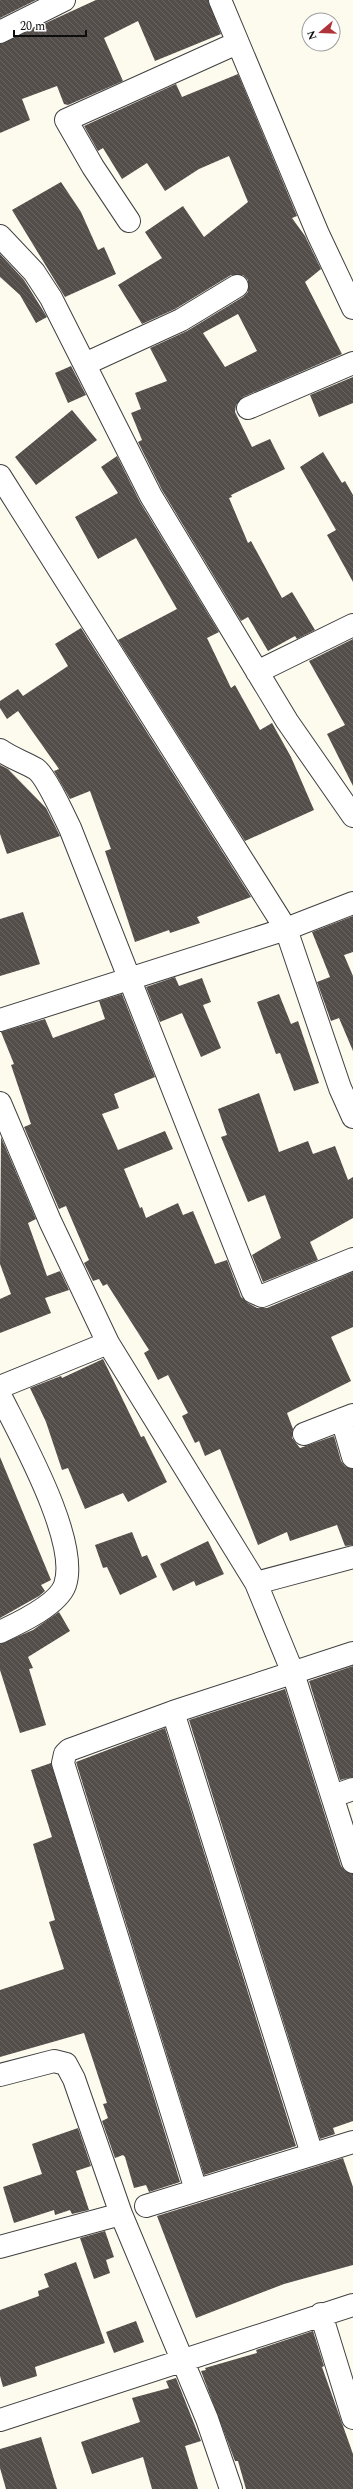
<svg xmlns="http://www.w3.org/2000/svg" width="353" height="2489" font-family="Spectral,serif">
	<defs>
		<pattern id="building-back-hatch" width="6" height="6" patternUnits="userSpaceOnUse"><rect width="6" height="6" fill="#544e4a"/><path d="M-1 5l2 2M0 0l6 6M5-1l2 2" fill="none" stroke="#686360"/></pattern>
	</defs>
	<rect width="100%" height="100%" fill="#fdfaee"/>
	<!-- building -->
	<path fill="url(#building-back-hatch)" fill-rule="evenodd" d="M0 0H36L0 18Z
		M96 0H208L221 34 155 61 138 21 104 38 123 81 68 105 64 104 57 86 22 99 30 120 0 133V44Z
		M238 74 297 216 292 218 305 236 321 269 305 282 342 354 243 397 236 405 235 412 252 447 270 439 285 469 231 495 232 497 229 498 248 543 251 541 282 598 292 592 315 630 297 639 295 636 268 651 248 617 241 621 162 490 138 442 142 440 131 413 141 409 135 393 167 381 150 348 187 331 243 297 248 292V280L243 275H231L175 309 142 324 118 285 162 258 145 232 183 206 204 237 248 202 229 156 199 169 165 191 147 163 122 179 103 148 98 151 84 126 176 84 182 97ZM238 314 257 351 225 367 203 333Z
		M61 182 81 212 98 250 104 247 116 274 65 297 12 210Z
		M0 254 24 280 47 317 36 323 20 295 0 277Z
		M71 366 86 395 68 403 55 373Z
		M353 377V403L319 417 310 395Z
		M72 410 97 440 36 485 15 457Z
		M323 452 342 483 345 481 353 495V582L327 535 336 530 300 467Z
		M117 456 140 502 219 632 207 638 231 688 235 685 260 730 272 723 291 757 314 810 245 841 118 640 177 609 136 538 98 559 75 517 118 493 101 467Z
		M81 628 251 897 197 917 200 923 170 933 169 930 135 942 105 851 111 849 90 791 70 799 54 771 59 769 18 711 7 719 0 708V701L18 689 23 696 68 666 55 644Z
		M353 639V786L327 734 345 725 309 661Z
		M0 765 8 769 46 808 60 836 7 854 0 834Z
		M23 912 40 964 0 976V919Z
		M353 916V952L344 955 353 976V1051L339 1018 331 1021 317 982 330 977 312 932Z
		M175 977 179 986 202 978 211 1002 203 1005 221 1048 201 1057 182 1013 160 1022 146 987Z
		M122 994 155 1077 114 1094 119 1108 102 1114 118 1150 165 1131 173 1149 124 1169 140 1208 142 1207 146 1218 178 1203 183 1215 193 1211 215 1264 227 1260 241 1297 248 1303 257 1308H267L353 1272V1327L331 1337 351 1381 287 1413 293 1429 292 1438 300 1448 334 1436 341 1461 345 1466 353 1469V1545L345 1546 337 1525 290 1541 287 1532 258 1545 220 1449 205 1456 199 1441 195 1443 182 1416 188 1413 168 1375 158 1380 144 1353 149 1350 107 1284 103 1286 99 1279 93 1281 84 1263 89 1260 66 1206 59 1209 24 1127 31 1124 11 1065 14 1064 1 1032 45 1019 53 1038 105 1019 99 1001Z
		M279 994 291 1024 298 1021 319 1083 294 1091 280 1053 276 1054 257 1002Z
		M259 1093 279 1152 308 1141 313 1154 335 1146 348 1180 353 1177V1218L310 1242 318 1260 263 1282 252 1255 281 1238 265 1195 248 1202 221 1137 227 1135 218 1109Z
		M1 1137 36 1219 28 1223 47 1276 60 1271 69 1290 45 1298 51 1313 0 1333V1299L11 1294 0 1264Z
		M103 1359 141 1437 144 1436 167 1482 128 1502 123 1493 85 1509 68 1468 62 1470 46 1422 30 1388 61 1376 62 1378Z
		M0 1457 51 1580 41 1585 45 1591 39 1596 0 1618Z
		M132 1532 142 1557 147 1555 157 1577 120 1595 107 1567 103 1568 95 1545Z
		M208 1541 224 1574 196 1586 194 1581 173 1591 160 1564Z
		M59 1612 70 1631 28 1657 33 1668 29 1669 46 1725 20 1733 0 1670V1644L33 1630Z
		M353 1666V1777L340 1780 309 1681Z
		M285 1689 341 1866 345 1871 353 1874V2121L333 2128 335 2134 320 2139 189 1720Z
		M165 1728 296 2146 204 2175 76 1762Z
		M51 1763 180 2182 149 2192 146 2185 134 2188 125 2157 123 2155 115 2158 102 2121 108 2118 103 2104 107 2103 84 2033 0 2057V1990L64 1969 49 1922 55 1920 33 1844 52 1837 31 1770Z
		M78 2128 91 2166 76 2171 89 2210 72 2214 70 2210 55 2215 54 2210 14 2223 3 2187 42 2174 32 2144Z
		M343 2158 353 2187V2265L284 2284 196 2318 157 2216Z
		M105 2231 114 2257 106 2260 110 2273 94 2279 80 2238Z
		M76 2262 105 2343 35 2367 37 2376 3 2387 0 2376V2310L39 2296 38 2291 49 2287 44 2274Z
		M136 2321 144 2342 114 2353 106 2332Z
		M313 2331 324 2366 322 2367 353 2454V2489H246L238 2461H235L201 2371 206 2370 205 2368 257 2353 256 2350Z
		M176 2378 201 2441 185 2446 198 2489H152L143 2457 92 2474 81 2442 140 2422 132 2398 169 2388 166 2381Z
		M41 2437 57 2489H6L0 2468V2449Z"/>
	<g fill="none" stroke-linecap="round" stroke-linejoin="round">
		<!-- minor casing -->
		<g stroke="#404040" stroke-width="24">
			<path id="minor" d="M220 0 318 234 353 308
				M0 32 64 0
				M129 221 93 167 66 120 237 43
				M0 236 34 272 51 298 151 496 287 721 353 816
				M85 364 181 320 237 286
				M248 408 353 363
				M0 476 286 929 353 903
				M257 672 353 625
				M0 750C11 758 24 762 36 769 46 776 64 816 70 828L253 1292 262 1296 353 1259
				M0 1020 286 929 340 1088 353 1117
				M0 1103 50 1221 108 1343
				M0 1387 108 1343 256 1583 353 1557
				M0 1395C20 1436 80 1541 65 1585 58 1605 19 1623 0 1632
				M342 1419 353 1457
				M304 1434 353 1415
				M256 1583 293 1673 353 1862
				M173 1712 312 2154
				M333 1796 353 1789
				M0 2075 54 2061 66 2064 74 2079 121 2214 207 2419 231 2489
				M196 2190 63 1763 65 1754 69 1750 173 1712 353 1653
				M146 2206 353 2142
				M0 2247 121 2214
				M321 2314 353 2418
				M0 2420 353 2305"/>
		</g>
		<!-- minor -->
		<use href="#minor" stroke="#fff" stroke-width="22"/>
	</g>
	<!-- north arrow -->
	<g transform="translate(321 32) rotate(251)"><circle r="19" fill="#ffffff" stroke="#9e9e9e"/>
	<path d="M0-3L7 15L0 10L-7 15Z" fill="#af3338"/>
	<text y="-6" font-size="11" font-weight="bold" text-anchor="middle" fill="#0d0d0d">N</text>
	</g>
	<!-- scale -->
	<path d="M14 30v6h72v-6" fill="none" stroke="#0d0d0d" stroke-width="2"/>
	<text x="20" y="30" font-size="12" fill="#0d0d0d" stroke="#ffffff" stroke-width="3" paint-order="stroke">20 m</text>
</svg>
